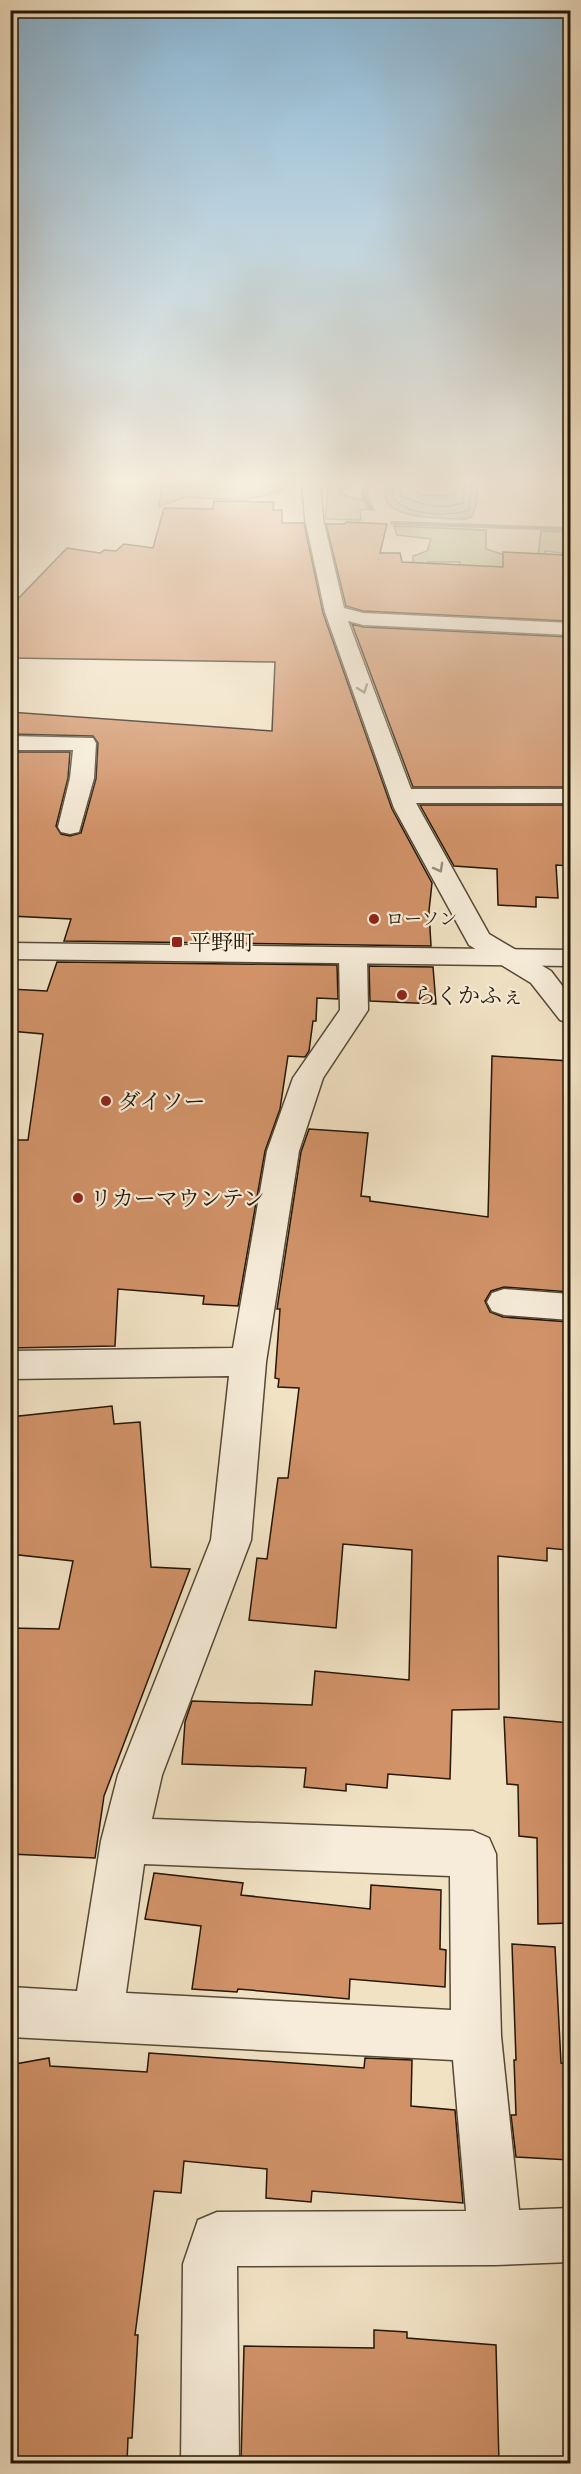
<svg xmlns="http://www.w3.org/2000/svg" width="581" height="2474" font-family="'IM FELL English','Noto Serif JP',serif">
	<rect width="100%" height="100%" fill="#f1e2c4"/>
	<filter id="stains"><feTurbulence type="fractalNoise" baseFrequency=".00333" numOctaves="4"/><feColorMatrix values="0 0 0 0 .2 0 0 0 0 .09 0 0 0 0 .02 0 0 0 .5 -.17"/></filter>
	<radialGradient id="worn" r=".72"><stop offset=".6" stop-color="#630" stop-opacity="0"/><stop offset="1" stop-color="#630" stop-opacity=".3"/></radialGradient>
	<!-- green -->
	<path fill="#b8c395" stroke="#6e6c4e" stroke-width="1.5" d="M186 482H275L283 491 245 500 184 497 159 507 162 487Z
		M329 482H354L339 491C349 502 365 494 370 509L360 510 361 520 325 519Z
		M394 526 486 530V549L508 556H538L541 531 570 532V554L545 551 546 571 570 572V587L553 590 455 579 460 562H428V576L562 619 567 624 409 617 398 608 414 580 413 556 427 551 431 539 397 535Z"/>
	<!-- water -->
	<path fill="#9cbcbc" stroke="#6c7a73" stroke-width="1.5" d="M389 482H478L476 507 471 517 466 519C448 519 366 521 389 482Z"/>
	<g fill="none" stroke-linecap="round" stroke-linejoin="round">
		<!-- shore -->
		<path stroke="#606961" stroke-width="1.5" d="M394 482 393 496C401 516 452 517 469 510L472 482
			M401 482V496C420 505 442 510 463 503L465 482
			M410 482V490L421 495 452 496 455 494 456 482"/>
		<!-- stream -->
		<path fill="#6c7a73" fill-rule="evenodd" d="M362 482H369V497L375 511H369L361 497Z
			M393 521 570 527V531L390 525V521Z"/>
	</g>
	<!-- building -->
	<path fill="#d19268" stroke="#231606" stroke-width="1.5" d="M214 501 274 502 273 510H282V523H304L323 613 392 809 432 883 429 911 431 946 64 941 71 919 10 916V752H70L68 778 56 826 61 834 70 836 81 833 96 779 98 743 93 736 10 734V712L272 731 275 662 10 658V607L67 548 100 553 104 550 116 551 124 544 153 548 164 508 213 509Z
		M346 522 387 524 380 553H400L402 562 503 567V552L566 555 567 621 363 611 346 606 326 524H345Z
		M352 624 363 627 570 637V787H413Z
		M420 805H570V866L556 865 558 898 536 897V907L498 905 497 869 454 866Z
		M57 962 337 965 338 999 317 998 316 1021H313L309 1051 305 1057 288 1056 280 1109 265 1151 238 1306 203 1304 204 1296 118 1289 115 1346 10 1348V1169L15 1140H28L43 1034 10 1031V989L47 991Z
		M369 966 433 967 436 1004 370 1001Z
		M492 1056 570 1061V1292L504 1287 491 1291 485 1301 490 1312 503 1317 570 1322V1535H567V1550L547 1548V1561L498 1556 499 1709 452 1710 450 1779 388 1774 387 1788 346 1784V1791L304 1787 306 1768 182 1764 185 1722 192 1701 312 1705 315 1671 409 1680 412 1550 343 1544 336 1628 249 1620 257 1558 267 1559 278 1478H288L299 1388 278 1387 279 1379 275 1378 280 1309H277L301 1152 309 1129 368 1133 361 1196 370 1197V1201L488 1217Z
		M112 1406 114 1424 140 1422 151 1567 190 1569 104 1796 95 1858 10 1854V1628L59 1629 73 1561 10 1554V1417Z
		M504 1717 570 1723V1923L538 1924 537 1838 519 1836 518 1785 507 1784Z
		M154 1873 243 1883 241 1895 370 1909 371 1885 441 1890 440 1949 446 1950 445 1987 350 1979 349 1999 238 1989 237 1992 192 1989 201 1926 145 1919Z
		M512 1944 555 1947 561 2063 570 2064V2160L516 2157 511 2115H516L514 2060H516Z
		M149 2053 364 2068 365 2058 412 2060 411 2106 455 2110 463 2203 312 2191 311 2202 266 2198 267 2169 184 2161 181 2193 154 2191 135 2335H138L132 2438H128L127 2463H10V2065L49 2058 50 2066 147 2072Z
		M374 2330 407 2332V2338L496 2345 499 2463H241L244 2346 374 2348Z"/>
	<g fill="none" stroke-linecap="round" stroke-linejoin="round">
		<!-- minor casing -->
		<g stroke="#564936" stroke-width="3">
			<path id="minor" d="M302 482H320L323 519 344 608 363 613 570 623V635L363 625 348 621 411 789H570V803H416L489 934 551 971 570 996V1023L560 1020 531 983 469 945 394 808 325 612 305 519Z
				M10 736 93 738 96 743 94 778 79 832 70 834 61 832 58 827 70 778 73 750H10Z
				M353 948 363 950 367 956 368 1010 323 1078 299 1151 266 1362 251 1540 162 1775 152 1819 473 1831 489 1838 496 1854 501 2036 519 2210 570 2208V2262L495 2265 237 2266 239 2464H181L183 2264 198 2220 217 2212 466 2211 453 2060 10 2037V1987L77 1991 101 1841 118 1775 211 1540 229 1376 10 1379V1351L233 1348 267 1151 293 1078 340 1010 339 956 343 950ZM144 1864 450 1876 451 2010 126 1993Z
				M504 1289 570 1294V1320L504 1315 492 1311 487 1302 492 1293Z"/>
		</g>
		<!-- tertiary casing -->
		<g stroke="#564936" stroke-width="3">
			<path id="tertiary" d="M10 943 570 950V966L10 959Z"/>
		</g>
		<!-- minor -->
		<use href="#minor" fill="#f6ecd9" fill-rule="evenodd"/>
		<!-- tertiary -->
		<use href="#tertiary" fill="#f6ecd9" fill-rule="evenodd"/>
	</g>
	<!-- one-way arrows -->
	<defs><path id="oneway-chevron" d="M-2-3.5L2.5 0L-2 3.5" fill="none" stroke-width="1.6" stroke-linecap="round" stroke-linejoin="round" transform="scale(1.5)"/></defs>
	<g stroke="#978c7a">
		<use href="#oneway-chevron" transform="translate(363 689) rotate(70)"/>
		<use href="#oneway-chevron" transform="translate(439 868) rotate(61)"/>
	</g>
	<!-- sky -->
	<linearGradient id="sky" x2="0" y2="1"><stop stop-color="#89b7d6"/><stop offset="0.58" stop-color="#f9f2e4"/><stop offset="1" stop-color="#f9f2e4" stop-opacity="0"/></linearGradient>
	<rect width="581" height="829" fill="url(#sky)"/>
	<!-- markers -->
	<g fill="#8f2418" stroke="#f6ecd9" stroke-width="2">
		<circle cx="374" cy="919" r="6"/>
		<rect x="171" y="936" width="12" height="12" rx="3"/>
		<circle cx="402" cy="995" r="6"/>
		<circle cx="106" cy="1101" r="6"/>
		<circle cx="78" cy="1198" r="6"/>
	</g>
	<g text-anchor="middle" stroke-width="4.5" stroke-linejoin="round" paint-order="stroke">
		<!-- far-poi labels -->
		<g font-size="18" fill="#231606" stroke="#f6ecd9" text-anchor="start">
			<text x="386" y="925">ローソン</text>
		</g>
		<!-- poi labels -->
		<g font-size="22" fill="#231606" stroke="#f6ecd9" text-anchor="start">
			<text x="189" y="950">平野町</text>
			<text x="414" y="1003">らくかふぇ</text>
			<text x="118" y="1109">ダイソー</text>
			<text x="90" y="1206">リカーマウンテン</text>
		</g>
	</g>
	<!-- margin -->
	<rect width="581" height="2474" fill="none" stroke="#f1e2c4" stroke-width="36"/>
	<rect x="12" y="12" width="557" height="2450" fill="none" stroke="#231606" stroke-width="3"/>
	<rect x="18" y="18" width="545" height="2438" fill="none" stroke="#231606" stroke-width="1.5"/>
	<rect width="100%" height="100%" filter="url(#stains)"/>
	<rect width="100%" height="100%" fill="url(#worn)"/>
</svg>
